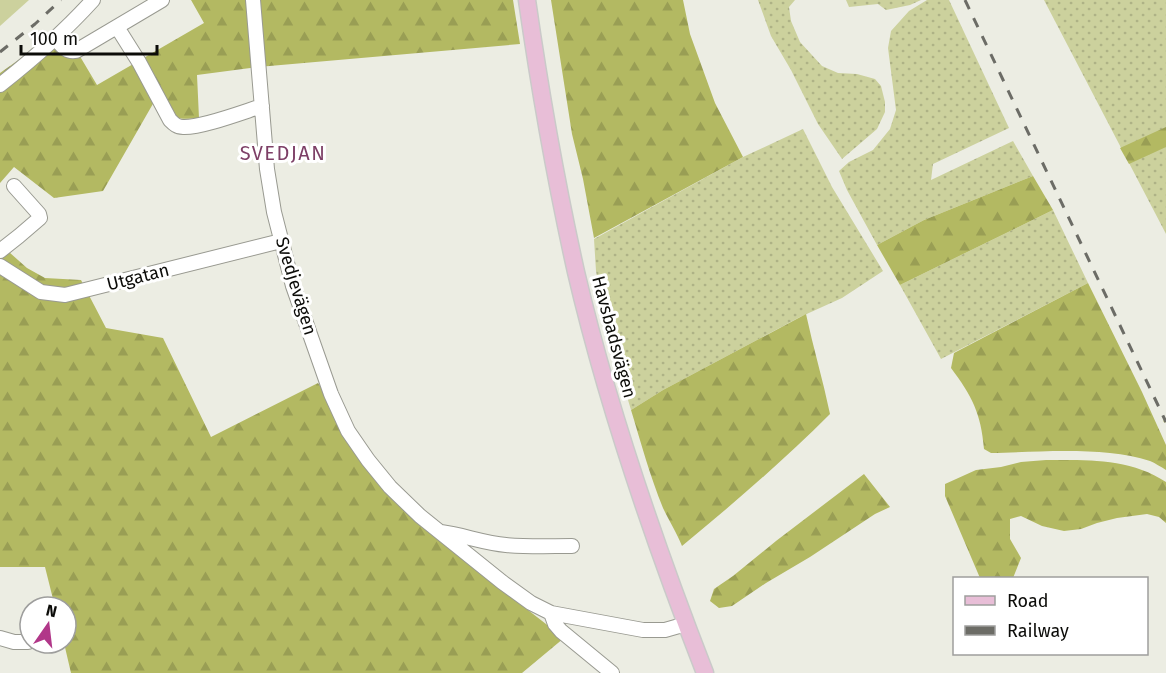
<svg xmlns="http://www.w3.org/2000/svg" width="1166" height="673" font-family="'Fira Sans',sans-serif">
	<defs>
		<pattern id="grass-dots" width="8" height="8" patternUnits="userSpaceOnUse" patternTransform="scale(1.5)"><rect width="8" height="8" fill="#ccd19d"/><path d="M2 2h.1M6 6h.1" fill="none" stroke="#aeb286" stroke-width="1.8" stroke-linecap="round"/></pattern>
		<pattern id="forest-firs" width="22" height="20" patternUnits="userSpaceOnUse" patternTransform="scale(1.5)"><rect width="22" height="20" fill="#b3b962"/><path d="M5 1l3.5 6h-7zM16 11l3.5 6h-7z" fill="#999e54"/></pattern>
	</defs>
	<rect width="100%" height="100%" fill="#ecede3"/>
	<!-- grass -->
	<path fill="url(#grass-dots)" d="M758 0H795L789 7 791 21 800 42 822 66 838 73 857 74 875 79 881 86 885 102V112L877 129 842 159 818 124 791 70 771 36Z
		M846 0H921L910 5 886 10 878 4 849 7Z
		M927 0H949L1009 128 933 164 931 180 1013 141 1033 176 924 220 877 245 847 190 839 171 849 162 873 150 890 129 896 110 888 48 891 31 909 11Z
		M1044 0H1166V234Z
		M803 129 832 187 883 271 842 298 800 317 663 390 631 410 605 323 596 271 594 239 743 157Z
		M1053 210 1088 283 941 359 900 285Z"/>
	<!-- forest -->
	<path fill="url(#forest-firs)" d="M191 0H513L520 44 258 67 197 75 199 118C175 120 171 119 154 102L103 191 54 198 14 167 0 183V73L48 39 75 48 97 85 204 23Z
		M551 0H683L690 34 715 103 743 157 594 238 583 179 572 134Z
		M1166 127V147L1129 164 1120 148Z
		M1033 176 1053 210 900 285 877 245 924 220Z
		M0 244 27 268 45 278 81 280 106 328 163 338 211 437 318 383 404 506 453 552 564 638 522 673H71L64 643H66V607H55L45 567H0Z
		M1088 283 1142 392 1166 445V470C1161 467 1155 463 1150 461 1104 446 1039 452 991 453L984 449C981 413 972 396 951 368L954 353Z
		M806 314C813 347 823 380 830 414 783 461 733 504 682 546 677 533 669 521 663 508 650 476 641 443 631 410L663 390Z
		M1046 460C1087 460 1130 458 1166 482V523L1159 517 1147 514 1117 518 1097 523 1081 529 1064 531 1042 526 1021 516 1010 519V539L1021 558 1013 578H980L945 496V484L976 470 1001 467 1021 462Z
		M864 474 890 507 875 514 810 557 766 583 732 606 719 608 710 601 714 589 733 576 776 541Z"/>
	<!-- green -->
	<path fill="#ccd19d" d="M0 0H29L0 26Z"/>
	<g fill="none" stroke-linecap="round" stroke-linejoin="round">
		<!-- stream -->
		<path stroke="#a3a852" stroke-width="3" d="M1165 421 1166 420"/>
		<!-- minor casing -->
		<g stroke="#999a91" stroke-width="16">
			<path id="minor" d="M253 0 267 169 274 212 293 286 331 394 348 431 368 460 390 487 420 516 502 582 531 603 551 613 643 630H665L686 624
				M117 27 139 62 170 120C174 124 177 127 183 127 201 128 243 112 262 106
				M55 38C61 45 66 53 76 51L162 0
				M0 85C33 59 65 31 93 0
				M0 251 19 236 40 218 39 214 14 186
				M0 266 41 292 65 295 281 241
				M441 532C463 535 484 543 506 545 528 547 550 546 572 546
				M551 613 555 624 561 631 612 673
				M0 638 14 642H28"/>
		</g>
		<!-- major casing -->
		<g stroke="#cacac9" stroke-width="19">
			<path id="major" d="M527 0C540 91 556 182 576 272 608 409 654 542 705 673"/>
		</g>
		<!-- minor -->
		<use href="#minor" stroke="#fff" stroke-width="14"/>
		<!-- major -->
		<use href="#major" stroke="#e8bed7" stroke-width="16"/>
		<!-- rail -->
		<path stroke="#6c6c66" stroke-width="3" stroke-dasharray="10 10" stroke-linecap="butt" d="M965 0 1166 422
			M0 52 35 24 61 0"/>
	</g>
	<g text-anchor="middle" stroke-width="6" stroke-linejoin="round" paint-order="stroke">
		<!-- street labels -->
		<g font-size="18" fill="#0c0c09" stroke="#fff">
			<text transform="translate(138 277) rotate(-14)" y="6">Utgatan</text>
			<text transform="translate(296 286) rotate(73)" y="6">Svedjevägen</text>
			<text transform="translate(614 337) rotate(75)" y="6">Havsbadsvägen</text>
		</g>
		<!-- neighbourhood labels -->
		<g font-size="20" letter-spacing="1.5" fill="#7d3f66" stroke="#fff">
			<text x="283" y="160">SVEDJAN</text>
		</g>
	</g>
	<!-- legend -->
	<rect x="953" y="577" width="195" height="78" fill="#ffffff" stroke="#9e9e9d" stroke-width="1.5"/>
	<rect x="965" y="596" width="30" height="9" fill="#e8bed7" stroke="#9e9e9d" stroke-width="1.5"/>
	<text x="1007" y="607" font-size="18" fill="#0c0c09">Road</text>
	<rect x="965" y="626" width="30" height="9" fill="#6c6c66" stroke="#9e9e9d" stroke-width="1.5"/>
	<text x="1007" y="637" font-size="18" fill="#0c0c09">Railway</text>
	<!-- north arrow -->
	<g transform="translate(48 625) rotate(14)"><circle r="28" fill="#ffffff" stroke="#9e9e9d" stroke-width="1.5"/>
	<path d="M0-4.5L10 22L0 15L-10 22Z" fill="#b13789"/>
	<text y="-9" font-size="16" font-weight="bold" text-anchor="middle" fill="#0c0c09">N</text>
	</g>
	<!-- scale -->
	<path d="M21 45v9h136v-9" fill="none" stroke="#0c0c09" stroke-width="3"/>
	<text x="30" y="45" font-size="18" fill="#0c0c09" stroke="#ffffff" stroke-width="4.5" paint-order="stroke">100 m</text>
</svg>
